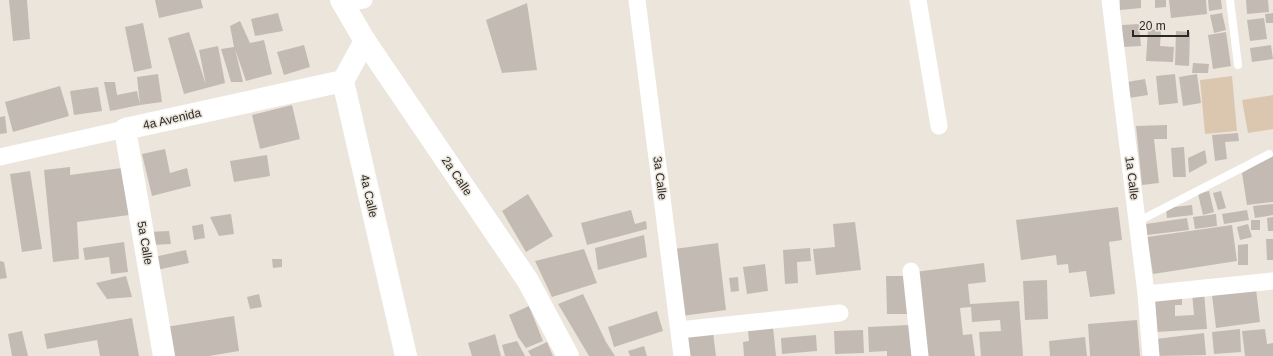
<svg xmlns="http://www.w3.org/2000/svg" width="1273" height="356" font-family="Helvetica,sans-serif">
	<rect width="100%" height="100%" fill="#ece5dc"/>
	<!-- green -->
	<path fill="#dbc7b0" d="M1232 76 1237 131 1205 134 1200 80Z
		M1273 95V129L1248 133 1242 100Z"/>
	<!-- building -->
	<path fill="#c3bbb3" d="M9 0H27L30 39 13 41Z
		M155 0H201L203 8 159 18Z
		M1120 0H1141V8L1120 10Z
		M1155 0H1166V7L1155 8Z
		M1169 0H1206L1207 14 1171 18Z
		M1208 0H1221L1222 9 1209 11Z
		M1246 0H1268L1269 12 1247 14Z
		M527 3 537 70 502 73 486 20Z
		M278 13 283 31 255 36 251 19Z
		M1222 13 1226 30 1214 33 1210 15Z
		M1273 13V23H1266L1265 14Z
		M1264 18 1267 39 1250 41 1247 20Z
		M240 21 250 43 264 40 272 74 246 81 235 49 243 82H231L221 49 234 47 230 26Z
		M143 23 152 68 134 72 125 27Z
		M1139 24 1141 46 1123 47 1122 25Z
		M1148 29 1161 30 1160 46 1174 47 1173 62 1146 61Z
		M1176 31 1190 32 1189 66 1175 65Z
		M189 32 206 85 199 50 218 46 225 83 184 94 168 38Z
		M1226 32 1231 66 1213 69 1208 35Z
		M304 45 310 67 284 75 277 52Z
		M1271 45 1273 59 1252 62 1250 48Z
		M1193 63 1209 64 1208 73H1192Z
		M158 74 162 102 140 105 137 77Z
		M1175 74 1178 103 1159 105 1156 76Z
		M1197 74 1201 103 1183 106 1179 77Z
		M1145 79 1148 95 1129 98 1127 82Z
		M104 82H115L117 95 137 91 140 105 110 111Z
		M60 86 69 116 13 132 5 102Z
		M98 87 102 111 74 115 70 91Z
		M292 105 300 139 260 149 252 115Z
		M5 116 7 133 0 134V117Z
		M1167 125V139H1154L1159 183 1142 185 1136 126Z
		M1238 133 1239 141 1225 142 1227 159 1215 161 1212 135Z
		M1184 147 1186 177H1173L1171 148Z
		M165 149 170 173 187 168 191 186 152 196 142 154Z
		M1205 150 1207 163 1189 173 1188 158Z
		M267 155 270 176 234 182 230 161Z
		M1273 155V202L1247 205 1242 173Z
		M70 167V175L122 168 129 215 77 222 79 259 53 262 44 170Z
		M30 171 42 249 22 252 10 174Z
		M1209 191 1214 212 1203 215 1198 194Z
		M1221 191 1226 208 1218 210 1213 193Z
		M528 194 553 236 526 252 502 211Z
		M1273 204V215L1255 218 1253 206Z
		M1192 205 1193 215 1167 218 1166 208Z
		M1118 207 1122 240 1109 242 1115 294 1090 297 1086 271 1069 273 1068 264 1057 265 1056 255 1021 260 1016 220Z
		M631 210 635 224 646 221 647 229 587 245 581 223Z
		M1247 210 1249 220 1224 224 1222 214Z
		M231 214 234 234 219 236 210 217Z
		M1216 214 1217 226 1195 229 1193 217Z
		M1273 217V231H1268L1267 218Z
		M1187 218 1189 230 1147 235 1146 224Z
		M1251 220H1260V230H1251Z
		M855 222 861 270 816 275 813 249 835 247 833 224Z
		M203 224 205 238 194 240 192 226Z
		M1248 224 1252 237 1240 240 1237 227Z
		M1232 225 1237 261 1153 274 1147 237Z
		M169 231 171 244 151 245 147 232Z
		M644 235 647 257 598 270 595 248Z
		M1266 239H1273V260H1267Z
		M124 242 128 272 111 274 109 257 85 260 83 248Z
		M718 243 726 310 682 316 674 249Z
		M1248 244V265H1238V245Z
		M810 248 811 261 797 262 798 283 785 284 783 250Z
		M584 249 597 283 552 297 535 261Z
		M186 250 189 263 157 270 154 257Z
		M272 259H282V267L273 268Z
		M0 261 4 262 7 278 0 279Z
		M984 263 986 282 968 284 970 304 1019 301 1023 356H981L979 332 1001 331 1000 320 972 322 971 307 960 308 963 335 972 334 975 356H925L915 272Z
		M765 264 768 291 747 294 743 267Z
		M126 276 132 297 107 299 96 283Z
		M886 276H908L909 314H887Z
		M738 277 739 291 731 292 729 278Z
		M1047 280 1048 319 1025 320 1023 281Z
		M1256 289 1260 322 1216 328 1212 295Z
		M1204 292 1207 329 1156 332 1154 298 1182 297V305H1175V316L1194 315 1192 293Z
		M259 294 262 307 250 309 247 297Z
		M583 294 606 342 615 356H589L558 304Z
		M529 306 543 341 526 348 518 337 509 315Z
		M657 311 663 331 614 347 608 327Z
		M234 316 239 351 209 356H170L166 327Z
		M132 318 139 356H100L97 340 47 349 44 334Z
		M1137 320 1140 356H1090L1088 324Z
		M910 325 912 356H887V351L869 352 868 327Z
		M773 327 776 356H744L743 342 749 341 748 330Z
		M1240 329 1241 352 1214 354 1212 332Z
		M1265 329 1267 344 1273 343V356H1245L1242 331Z
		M863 330 864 353 835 354 834 331Z
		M22 331 28 356H12L8 334Z
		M713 332 716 356H688L686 335Z
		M1204 333 1206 355 1158 356 1156 339Z
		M495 334 501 356H472L468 343Z
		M816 335 817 351 782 354 781 338Z
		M1085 337 1087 356H1050L1049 341Z
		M517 341 525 356H505L502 345Z
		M547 342 553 356H531L528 351Z
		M644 346 647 356H630L628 351Z"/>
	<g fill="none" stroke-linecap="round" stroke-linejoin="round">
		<!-- lane -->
		<path stroke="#fff" stroke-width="8" d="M1230 0 1238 65
			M1137 222 1269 154"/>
		<!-- street -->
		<path stroke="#fff" stroke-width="17" d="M637 0 682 356
			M918 0 939 126
			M1110 0 1146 294 1151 356
			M343 4 364 0
			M0 157 125 129
			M911 271 920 356
			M1146 294 1273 281
			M679 330 840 313"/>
		<!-- secondary -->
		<path stroke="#fff" stroke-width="22" d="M365 41 343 81 406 356
			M164 356 125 129 343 81"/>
		<!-- primary -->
		<path stroke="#fff" stroke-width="22" d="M341 0 365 41 528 281 568 356"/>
	</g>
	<g text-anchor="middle" stroke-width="3" stroke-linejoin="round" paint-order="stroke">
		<!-- street labels -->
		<g font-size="12" fill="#2b2925" stroke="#ece5dc">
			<text transform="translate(172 119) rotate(-13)" y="4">4a Avenida</text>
			<text transform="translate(457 176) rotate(56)" y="4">2a Calle</text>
			<text transform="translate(660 178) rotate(83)" y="4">3a Calle</text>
			<text transform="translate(1132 178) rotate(83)" y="4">1a Calle</text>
			<text transform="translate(369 196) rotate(77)" y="4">4a Calle</text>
			<text transform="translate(145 243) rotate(80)" y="4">5a Calle</text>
		</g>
	</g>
	<!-- scale -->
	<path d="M1133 30v6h55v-6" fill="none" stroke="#2b2925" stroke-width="2"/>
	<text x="1139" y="30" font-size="12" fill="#2b2925" stroke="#ece5dc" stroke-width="3" paint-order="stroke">20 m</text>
</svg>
